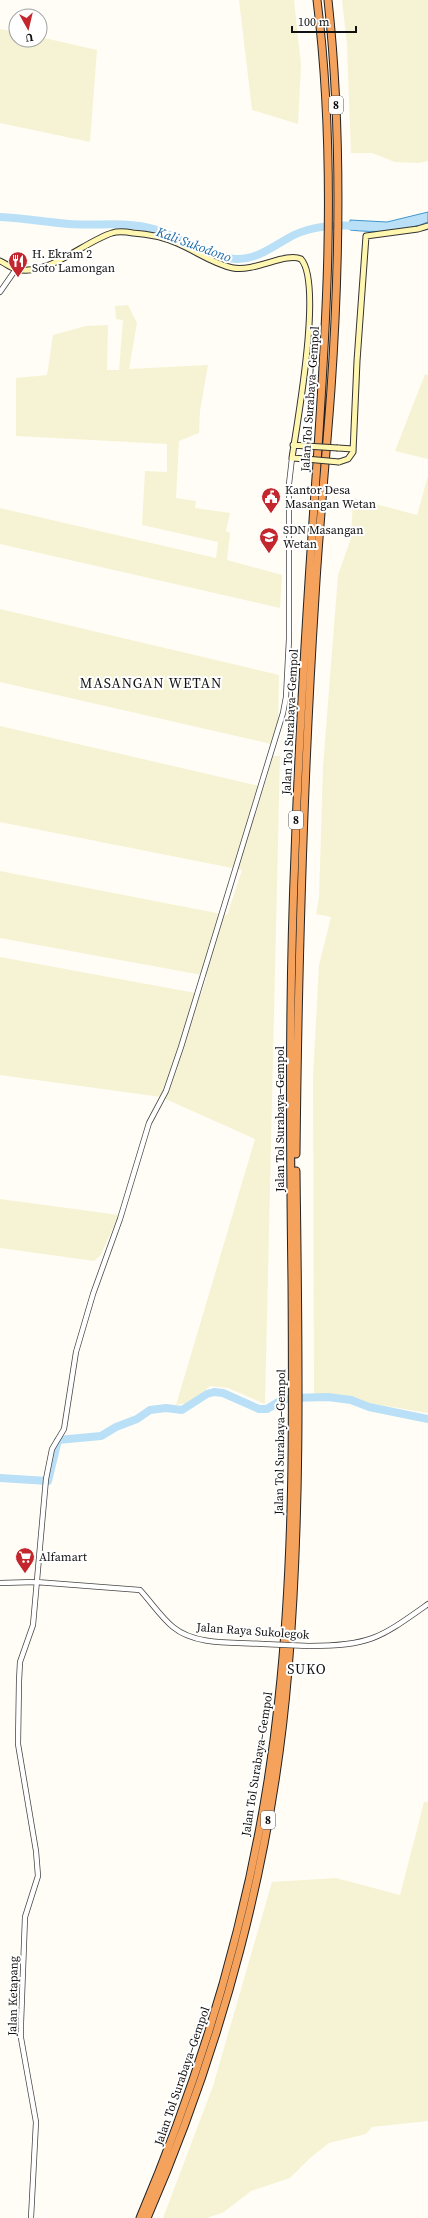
<svg xmlns="http://www.w3.org/2000/svg" width="428" height="2218" font-family="'Source Serif 4',serif">
	<rect width="100%" height="100%" fill="#fffdf5"/>
	<!-- farmland -->
	<path fill="#f6f3d4" d="M239 0H294L301 65 298 124 252 110Z
		M342 0H428V161L418 163 395 162 372 153H351L347 44Z
		M0 29 16 32V40H40V37L97 50 90 142 0 123Z
		M128 305 137 323 129 369 208 365 200 411 199 433 179 441 176 498 196 501 195 508 230 513 226 531 230 533 227 560 282 575 280 608 0 544V508L216 558 218 542 142 525 145 471 167 472V444L16 436V378L47 375 53 335 86 326 108 325 107 370H119L123 320 116 319 115 306Z
		M425 374 428 375V459L395 451Z
		M428 476V1413L314 1394 313 1077 319 965 331 917 316 914 319 898 323 766 338 575 351 538 353 498 417 515Z
		M0 609 279 675 278 723 271 744 0 682Z
		M0 726 264 787 273 756H280L265 1404 228 1388 210 1386 193 1402 176 1405 255 1139 161 1097 0 1075V957L201 994 207 976 0 938V871L227 915 242 870 0 822Z
		M0 1199 119 1215 100 1256 94 1261 0 1248Z
		M424 1802H428V2121L372 2127 366 2134 329 2143 310 2158 290 2178 251 2191 224 2212 207 2218H163L213 2086 272 1882 336 1878 400 1895Z"/>
	<!-- water -->
	<path fill="#b9e0f7" stroke="#3f96cf" d="M428 212V222C405 232 375 233 350 230V220L387 222Z"/>
	<g fill="none" stroke-linecap="round" stroke-linejoin="round">
		<!-- river -->
		<path stroke="#b9e0f7" stroke-width="8" d="M0 217C23 218 46 222 69 224 97 226 127 221 154 229 180 237 209 257 236 259 258 260 276 244 294 235 315 225 337 225 360 226
			M0 1478 48 1481 58 1440 101 1436 116 1427 137 1419 150 1410 166 1408 182 1410 207 1394 214 1392 223 1393 259 1409H267L280 1401 291 1398 328 1397 351 1400 369 1407 428 1419"/>
		<!-- tertiary casing -->
		<g stroke="#444" stroke-width="6">
			<path id="tertiary" d="M0 292 16 269
				M0 1583 36 1582 140 1590C151 1602 161 1617 173 1627 196 1646 234 1642 263 1644
				M309 1646C370 1646 380 1638 428 1604
				M31 2218 36 2122 21 2038V2023L25 1917 38 1876 36 1851 18 1744 19 1681 20 1662 33 1625 46 1479 52 1449 64 1429 76 1352 93 1294 120 1219 149 1123 166 1091 181 1047 283 713 286 697 289 639V484L292 458"/>
		</g>
		<!-- secondary casing -->
		<g stroke="#333" stroke-width="7">
			<path id="secondary" d="M0 261C5 263 11 268 16 269 48 277 85 241 112 233 118 231 127 232 133 233 149 234 163 237 177 243 196 251 213 264 233 268 255 272 286 252 301 259 323 283 297 423 292 458L306 459
				M293 445 306 446
				M338 448 353 449
				M339 462 348 459 353 452 357 361 366 236 418 229 428 226"/>
		</g>
		<!-- motorway casing -->
		<g stroke="#222" stroke-width="9">
			<path id="motorway" d="M296 1154C298 968 303 783 315 597 319 527 326 458 331 389 340 259 342 129 328 0
				M140 2218C210 2053 260 1877 279 1698 294 1560 293 1420 292 1282 290 1139 289 996 295 854 299 738 306 622 314 506 326 337 338 168 317 0
				M147 2218C222 2046 273 1857 288 1670 302 1504 298 1337 296 1171"/>
		</g>
		<!-- tertiary -->
		<use href="#tertiary" stroke="#fff" stroke-width="4.5"/>
		<!-- secondary -->
		<use href="#secondary" stroke="#fff6b0" stroke-width="5"/>
		<!-- motorway -->
		<use href="#motorway" stroke="#f5a25d" stroke-width="7"/>
		<!-- tertiary-bridge casing -->
		<g stroke="#444" stroke-width="6" stroke-linecap="butt">
			<path id="tertiary-bridge" d="M263 1644 309 1646"/>
		</g>
		<!-- secondary-bridge casing -->
		<g stroke="#333" stroke-width="7" stroke-linecap="butt">
			<path id="secondary-bridge" d="M306 446 338 448
				M306 459 339 462"/>
		</g>
		<!-- tertiary-bridge -->
		<use href="#tertiary-bridge" stroke="#fff" stroke-width="4.5"/>
		<!-- secondary-bridge -->
		<use href="#secondary-bridge" stroke="#fff6b0" stroke-width="5"/>
	</g>
	<!-- icons -->
	<defs>
		<g id="restaurant-pin" transform="scale(1)"><path d="M0 17L-7.5 6A9.5 9.5 0 1 1 7.5 6Z" fill="#c4262e" stroke="#fff"/><path d="M-5-6h1v4h1v-4h1v4h1v-4h1v5L-1.5 .5V6h-2V.5L-5-1ZM5-6V6H3V1.5H1.5Q1.5-4 5-6Z" fill="#fff"/></g>
		<g id="civic-pin" transform="scale(1)"><path d="M0 17L-7.5 6A9.5 9.5 0 1 1 7.5 6Z" fill="#c4262e" stroke="#fff"/><path d="M-.6-6.5H3V-4.5H.6V-3L4-1V1h2V6H-6V1h2V-1L-.6-3ZM-1.2 2.5V6h2.4V2.5Z" fill="#fff"/></g>
		<g id="school-pin" transform="scale(1)"><path d="M0 17L-7.5 6A9.5 9.5 0 1 1 7.5 6Z" fill="#c4262e" stroke="#fff"/><path d="M0-5L7-2L0 1L-7-2ZM-4 1L0 2.5L4 1V4Q0 6-4 4Z" fill="#fff"/></g>
		<g id="supermarket-pin" transform="scale(1)"><path d="M0 17L-7.5 6A9.5 9.5 0 1 1 7.5 6Z" fill="#c4262e" stroke="#fff"/><path d="M-6-5.5h2.5l.6 2H6L4.5 2H-2.5L-4.4-4H-6ZM-1.5 3.2a1.3 1.3 0 1 0 .1 0ZM3 3.2a1.3 1.3 0 1 0 .1 0Z" fill="#fff"/></g>
	</defs>
	<g fill-rule="evenodd">
		<use href="#restaurant-pin" x="18" y="261"/>
		<use href="#civic-pin" x="271" y="497"/>
		<use href="#school-pin" x="269" y="537"/>
		<use href="#supermarket-pin" x="25" y="1557"/>
	</g>
	<g text-anchor="middle" stroke-width="4" stroke-linejoin="round" paint-order="stroke">
		<!-- shield labels -->
		<g fill="#fff" stroke="#585858" stroke-width="1">
			<rect x="329" y="96" width="14" height="18" rx="3"/>
			<rect x="289" y="811" width="14" height="18" rx="3"/>
			<rect x="261" y="1811" width="14" height="18" rx="3"/>
		</g>
		<g font-size="11" font-weight="bold" fill="#111">
			<text x="336" y="109">8</text>
			<text x="296" y="824">8</text>
			<text x="268" y="1824">8</text>
		</g>
		<!-- poi labels -->
		<g font-size="12" fill="#111" stroke="#fff" text-anchor="start">
			<text x="32" y="258">H. Ekram 2<tspan x="32" dy="14">Soto Lamongan</tspan></text>
			<text x="285" y="494">Kantor Desa<tspan x="285" dy="14">Masangan Wetan</tspan></text>
			<text x="283" y="534">SDN Masangan<tspan x="283" dy="14">Wetan</tspan></text>
			<text x="39" y="1561">Alfamart</text>
		</g>
		<!-- street labels -->
		<g font-size="12" fill="#111" stroke="#fff">
			<text transform="translate(310 399) rotate(-86)" y="4">Jalan Tol Surabaya–Gempol</text>
			<text transform="translate(290 722) rotate(-87)" y="4">Jalan Tol Surabaya–Gempol</text>
			<text transform="translate(280 1119) rotate(-90)" y="4">Jalan Tol Surabaya–Gempol</text>
			<text transform="translate(280 1442) rotate(-89)" y="4">Jalan Tol Surabaya–Gempol</text>
			<text transform="translate(253 1631) rotate(4)" y="4">Jalan Raya Sukolegok</text>
			<text transform="translate(257 1764) rotate(-81)" y="4">Jalan Tol Surabaya–Gempol</text>
			<text transform="translate(13 1996) rotate(-89)" y="4">Jalan Ketapang</text>
			<text transform="translate(182 2076) rotate(-71)" y="4">Jalan Tol Surabaya–Gempol</text>
		</g>
		<!-- water labels -->
		<g font-size="13" font-style="italic" fill="#1768a6" stroke="#fff">
			<text transform="translate(194 244) rotate(20)" y="5">Kali Sukodono</text>
		</g>
		<!-- quarter labels -->
		<g font-size="14" letter-spacing="1" fill="#111" stroke="#fff">
			<text x="151" y="688">MASANGAN WETAN</text>
			<text x="307" y="1674">SUKO</text>
		</g>
	</g>
	<!-- north arrow -->
	<g transform="translate(28 28) rotate(172)"><circle r="19" fill="#ffffff" stroke="#a0a0a0"/>
	<path d="M0-3L7 15L0 10L-7 15Z" fill="#c4262e"/>
	<text y="-6" font-size="11" font-weight="bold" text-anchor="middle" fill="#111111">U</text>
	</g>
	<!-- scale -->
	<path d="M292 26v6h64v-6" fill="none" stroke="#111111" stroke-width="2"/>
	<text x="298" y="26" font-size="12" fill="#111111" stroke="#ffffff" stroke-width="3" paint-order="stroke">100 m</text>
</svg>
